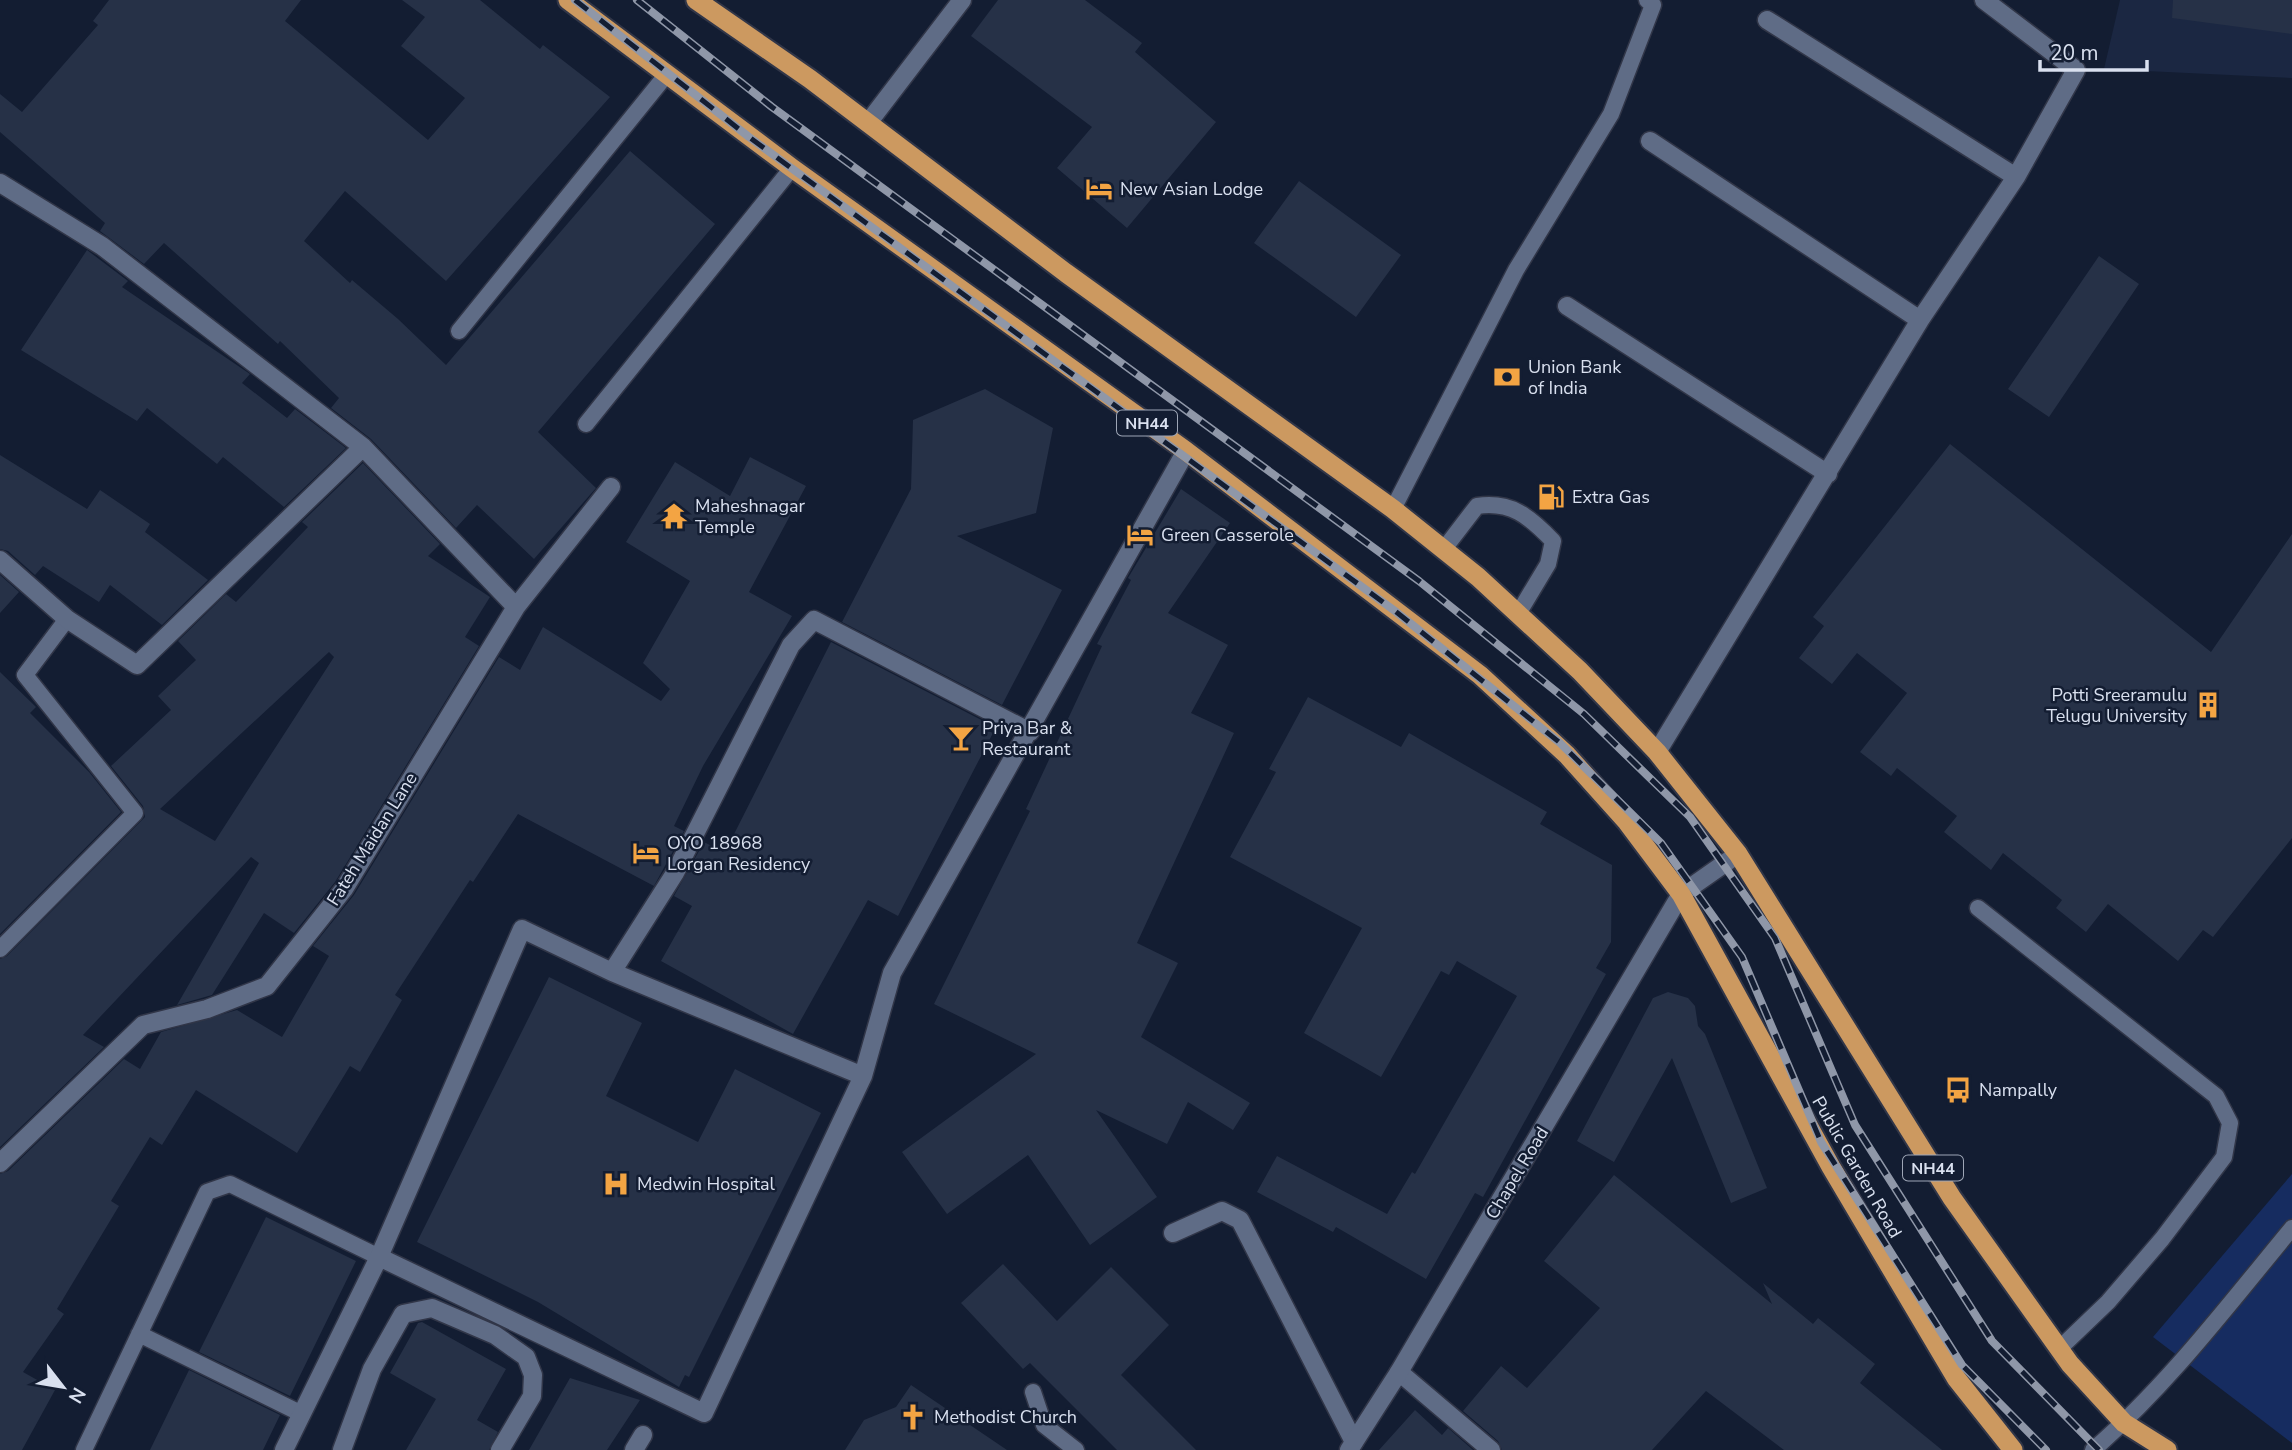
<svg xmlns="http://www.w3.org/2000/svg" width="2292" height="1450" font-family="'Nunito Sans',sans-serif">
	<rect width="100%" height="100%" fill="#131d32"/>
	<!-- built -->
	<path fill="#1b2742" d="M2120 0H2292V78L2104 69Z"/>
	<!-- green -->
	<path fill="#162c60" d="M2292 1174V1443L2153 1337Z"/>
	<!-- building -->
	<path fill="#263147" fill-rule="evenodd" d="M109 0H301L285 21 428 140 465 98 401 46 425 17 402 0H480L540 49 543 45 610 97 446 281 345 191 304 241 350 283 352 280 398 319 446 365 630 151 715 224 538 432 596 488 534 559 477 505 456 528 371 439 331 408 339 398 280 341 278 344 164 243 144 264 100 231 105 223 0 132V94L22 112 98 25 93 21Z
		M998 0H1085L1142 43 1135 52 1216 122 1127 228 1057 168 1092 127 971 36Z
		M2173 0H2292V34L2172 18Z
		M1299 181 1401 255 1356 317 1254 243Z
		M87 250 128 281 122 287 250 374 242 383 287 418 295 409 346 448 284 507 223 457 217 464 147 408 137 421 21 350Z
		M2099 256 2139 284 2049 417 2008 389Z
		M985 389 1053 428 1036 513 957 536 1062 590 1002 705 842 622 911 489 913 420Z
		M1950 444 2211 652 2292 534V838L2213 937 2203 930 2178 961 2108 904 2086 932 2056 908 2062 900 2003 853 1991 870 1944 832 1957 816 1897 768 1891 776 1860 752 1907 693 1857 653 1832 684 1799 658 1824 626 1813 617Z
		M0 455 87 509 100 490 150 524 145 532 208 580 162 625 110 585 99 602 43 566 35 575 8 551 0 549Z
		M750 457 806 486 749 592 792 616 703 766 674 826 684 831 654 886 518 814 473 882 470 880 395 995 402 1000 360 1072 350 1066 297 1153 196 1090 162 1145 150 1137 111 1201 119 1206 57 1309 64 1314 23 1372 55 1390 22 1450H0V1174L8 1171 124 1059 140 1069 161 1032 237 1010 282 1037 329 956 313 946 354 895 499 657 520 670 543 627 661 701 670 689 643 663 690 581 626 542 675 462 730 496Z
		M363 463 440 544 428 556 490 597 465 637 479 646 335 882 294 933 264 913 212 995 177 1005 259 863 251 857 83 1035 104 1047 0 1147V959L7 956 145 817 143 806 111 766 171 710 158 696 196 660 178 641 226 594 236 602 308 527 302 522ZM329 652 334 657 215 841 160 809Z
		M1181 489 1230 523 1168 613 1228 645 1191 713 1234 733 1137 943 1178 963 1141 1037 1250 1103 1233 1130 1188 1102 1167 1144 1096 1110 1157 1197 1090 1245 1028 1155 947 1214 902 1152 1036 1054 934 1004 1030 811 1026 809 1102 646 1097 644 1131 580 1128 578Z
		M0 575 19 592 0 613Z
		M831 642 991 725 988 731 993 733 898 916 868 900 793 1034 661 961 692 906 674 896 704 842 723 852 728 846Z
		M0 672 36 707 30 713 89 772 121 812 0 934Z
		M1308 697 1401 747 1409 733 1547 812 1540 824 1612 865 1611 942 1596 968 1606 974 1483 1197 1475 1193 1426 1279 1336 1227 1333 1232 1257 1192 1277 1156 1387 1214 1412 1172 1415 1174 1517 996 1457 961 1449 975 1441 971 1381 1077 1304 1033 1362 928 1230 857 1276 772 1269 769Z
		M549 977 642 1023 606 1096 698 1142 735 1069 821 1113 689 1377 685 1375 679 1387 538 1302 417 1242Z
		M1668 992 1688 998 1695 1006 1698 1026 1705 1034 1767 1188 1731 1203 1672 1058 1614 1162 1577 1141 1653 998Z
		M1614 1175 1772 1304 1763 1283 1813 1324 1818 1318 1875 1364 1860 1383 1942 1450H1784L1706 1391 1652 1450H1502L1498 1441 1463 1411 1501 1366 1527 1388 1600 1308 1544 1261Z
		M266 1217 356 1261 290 1396 199 1352Z
		M1003 1264 1057 1321 1111 1267 1169 1325 1121 1375 1196 1450H1117L1030 1363 1023 1369 961 1303Z
		M422 1322 506 1369 477 1420 498 1432 489 1450H406L436 1399 390 1373 418 1323Z
		M189 1370 280 1415 263 1450H150Z
		M570 1378 640 1400 607 1450H529Z
		M911 1385 1007 1450H845L864 1420 896 1407Z
		M1415 1410 1442 1435 1448 1428 1473 1450H1379Z"/>
	<g fill="none" stroke-linecap="round" stroke-linejoin="round">
		<!-- service casing -->
		<g stroke="#313648" stroke-width="19">
			<path id="service" d="M459 331 667 74
				M586 424 792 168
				M1393 509 1516 270 1611 114 1653 5 1647 0
				M1444 549 1477 506C1511 501 1529 516 1553 541L1548 564 1518 614
				M1978 908 2216 1096 2230 1123 2224 1157 2162 1239 2108 1302 2059 1349
				M0 949 135 813 25 675 67 619
				M139 1334 302 1414
				M1033 1392 1044 1425 1076 1450
				M84 1450 207 1192 230 1184 379 1257
				M2093 1450C2168 1385 2229 1304 2292 1228"/>
		</g>
		<!-- minor casing -->
		<g stroke="#313648" stroke-width="21">
			<path id="minor" d="M1767 20 2016 177
				M868 123 962 0
				M1650 141 1920 320
				M0 183 102 246 363 447 516 607
				M1567 306 1828 474
				M0 560 67 619 137 665 363 447
				M1657 752 1920 320 2016 177 2076 70 1984 0
				M612 972 675 873 791 645 814 620 1030 732
				M0 1163 143 1025 207 1009 267 986 344 889 516 607 611 487
				M1173 1233 1222 1211 1240 1220 1354 1442
				M379 1257 704 1413 863 1076 892 973 1186 451
				M1399 1372 1491 1450
				M284 1450 379 1257 522 929 612 972 863 1076
				M342 1450 372 1369 403 1314 432 1308 495 1335 526 1357 533 1375 532 1396 500 1450
				M634 1450 643 1435"/>
		</g>
		<!-- secondary casing -->
		<g stroke="#313648" stroke-width="21">
			<path id="secondary" d="M1349 1450 1399 1372 1681 894 1738 854"/>
		</g>
		<!-- trunk casing -->
		<g stroke="#313648" stroke-width="23">
			<path id="trunk" d="M568 0 792 168 1186 451 1480 675 1567 755 1627 822 1681 894 1831 1167 1956 1378 2013 1450
				M696 0 810 79 1066 273 1393 509 1478 577 1580 671 1657 752 1738 854 1952 1198 2070 1364 2124 1423 2167 1450"/>
		</g>
		<!-- service -->
		<use href="#service" stroke="#5f6c86" stroke-width="16"/>
		<!-- minor -->
		<use href="#minor" stroke="#5f6c86" stroke-width="18"/>
		<!-- secondary -->
		<use href="#secondary" stroke="#5f6c86" stroke-width="18"/>
		<!-- trunk -->
		<use href="#trunk" stroke="#cc9960" stroke-width="19"/>
		<!-- rail casing -->
		<g stroke="#8f97a8" stroke-width="8">
			<path id="rail" d="M575 0 749 137 1395 611 1559 742 1661 843 1742 957 1821 1142 1962 1365 2046 1450
				M637 0 772 107 1419 581 1584 714 1690 817 1775 938 1855 1125 1992 1341 2099 1450"/>
		</g>
		<!-- rail -->
		<use href="#rail" stroke="#131d32" stroke-width="5" stroke-dasharray="16" stroke-linecap="butt"/>
	</g>
	<!-- icons -->
	<defs>
		<g id="hotel-bare" transform="scale(2.1)"><path d="M-6-4.5h1.5V1H6V5H4.5V3h-9V5H-6ZM-4 0a1.8 1.8 0 1 1 3.6 0ZM.5 0V-2.5h3Q6-2.5 6 0Z" fill="#f3a443" stroke="#131d32" stroke-width="2.5" paint-order="stroke"/></g>
		<g id="bank-bare" transform="scale(2.1)"><path d="M-6-4H6V4H-6ZM0-2.3a2.3 2.3 0 1 0 0 4.6a2.3 2.3 0 1 0 0-4.6Z" fill="#f3a443" stroke="#131d32" stroke-width="2.5" paint-order="stroke"/></g>
		<g id="fuel-bare" transform="scale(2.1)"><path d="M-5.5-6h7V0h2V4h1.3V-2.5L3-4.5l.8-.8L6-3V5H2.5V1h-1V6h-7ZM-4.2-4.7v3.2H.2V-4.7Z" fill="#f3a443" stroke="#131d32" stroke-width="2.5" paint-order="stroke"/></g>
		<g id="temple-bare" transform="scale(2.1)"><path d="M0-6L5-2H3V0L6.5 2.5H4V6H1.5V3h-3V6H-4V2.5H-6.5L-3 0V-2H-5Z" fill="#f3a443" stroke="#131d32" stroke-width="2.5" paint-order="stroke"/></g>
		<g id="building-bare" transform="scale(2.1)"><path d="M-4-6H4V6H1V3H-1V6H-4ZM-2.5-4.3h1.7v1.8h-1.7ZM.8-4.3h1.7v1.8H.8ZM-2.5-1h1.7V.8h-1.7ZM.8-1h1.7V.8H.8Z" fill="#f3a443" stroke="#131d32" stroke-width="2.5" paint-order="stroke"/></g>
		<g id="bar-bare" transform="scale(2.1)"><path d="M-6-5H6L.8 .8V4.5H3.5V6h-7V4.5H-.8V.8Z" fill="#f3a443" stroke="#131d32" stroke-width="2.5" paint-order="stroke"/></g>
		<g id="bus-bare" transform="scale(2.1)"><path d="M-5-6H5V4H4V6H2V4H-2V6H-4V4H-5ZM-3.5-4V0h7V-4ZM-3.5 1.2v1.5H-2V1.2ZM2 1.2v1.5H3.5V1.2Z" fill="#f3a443" stroke="#131d32" stroke-width="2.5" paint-order="stroke"/></g>
		<g id="hospital-bare" transform="scale(2.1)"><path d="M-5-5h3v3.5h4V-5h3V5h-3V1.5h-4V5h-3Z" fill="#f3a443" stroke="#131d32" stroke-width="2.5" paint-order="stroke"/></g>
		<g id="church-bare" transform="scale(2.1)"><path d="M-1.2-6h2.4v3.5h3.3v2.4h-3.3V6h-2.4V-.1h-3.3v-2.4h3.3Z" fill="#f3a443" stroke="#131d32" stroke-width="2.5" paint-order="stroke"/></g>
	</defs>
	<g fill-rule="evenodd">
		<use href="#hotel-bare" x="1099" y="189"/>
		<use href="#bank-bare" x="1507" y="377"/>
		<use href="#fuel-bare" x="1551" y="497"/>
		<use href="#temple-bare" x="674" y="516"/>
		<use href="#hotel-bare" x="1140" y="535"/>
		<use href="#building-bare" x="2208" y="705"/>
		<use href="#bar-bare" x="961" y="738"/>
		<use href="#hotel-bare" x="646" y="853"/>
		<use href="#bus-bare" x="1958" y="1090"/>
		<use href="#hospital-bare" x="616" y="1184"/>
		<use href="#church-bare" x="913" y="1417"/>
	</g>
	<g text-anchor="middle" stroke-width="5" stroke-linejoin="round" paint-order="stroke">
		<!-- shield labels -->
		<g fill="#131d32" stroke="#9ea6b6" stroke-width="2">
			<rect x="1117" y="410.5" width="60" height="25" rx="5"/>
			<rect x="1903" y="1155.5" width="60" height="25" rx="5"/>
		</g>
		<g font-size="16" font-weight="bold" fill="#d9e0ef">
			<text x="1147" y="429">NH44</text>
			<text x="1933" y="1174">NH44</text>
		</g>
		<!-- poi labels -->
		<g font-size="18" fill="#d9e0ef" stroke="#131d32" text-anchor="start">
			<text x="1120" y="195">New Asian Lodge</text>
			<text x="1528" y="373">Union Bank<tspan x="1528" dy="21">of India</tspan></text>
			<text x="1572" y="503">Extra Gas</text>
			<text x="695" y="512">Maheshnagar<tspan x="695" dy="21">Temple</tspan></text>
			<text x="1161" y="541">Green Casserole</text>
			<text x="2187" y="701" text-anchor="end">Potti Sreeramulu<tspan x="2187" dy="21">Telugu University</tspan></text>
			<text x="982" y="734">Priya Bar &amp;<tspan x="982" dy="21">Restaurant</tspan></text>
			<text x="667" y="849">OYO 18968<tspan x="667" dy="21">Lorgan Residency</tspan></text>
			<text x="1979" y="1096">Nampally</text>
			<text x="637" y="1190">Medwin Hospital</text>
			<text x="934" y="1423">Methodist Church</text>
		</g>
		<!-- street labels -->
		<g font-size="18" fill="#d9e0ef" stroke="#131d32">
			<text transform="translate(372 839) rotate(-58)" y="6">Fateh Maidan Lane</text>
			<text transform="translate(1857 1167) rotate(60)" y="6">Public Garden Road</text>
			<text transform="translate(1517 1173) rotate(-59)" y="6">Chapel Road</text>
		</g>
	</g>
	<!-- north arrow -->
	<g transform="translate(63 1387) rotate(121)" stroke="#131d32" stroke-width="5" paint-order="stroke">
	<path d="M0-5L12 26L0 18L-12 26Z" fill="#d9e0ef"/>
	<text y="-10" font-size="19" font-weight="bold" text-anchor="middle" fill="#d9e0ef">N</text>
	</g>
	<!-- scale -->
	<path d="M2040 60v10h107v-10" fill="none" stroke="#d9e0ef" stroke-width="3.5"/>
	<text x="2050" y="60" font-size="21" fill="#d9e0ef" stroke="#131d32" stroke-width="5" paint-order="stroke">20 m</text>
</svg>
